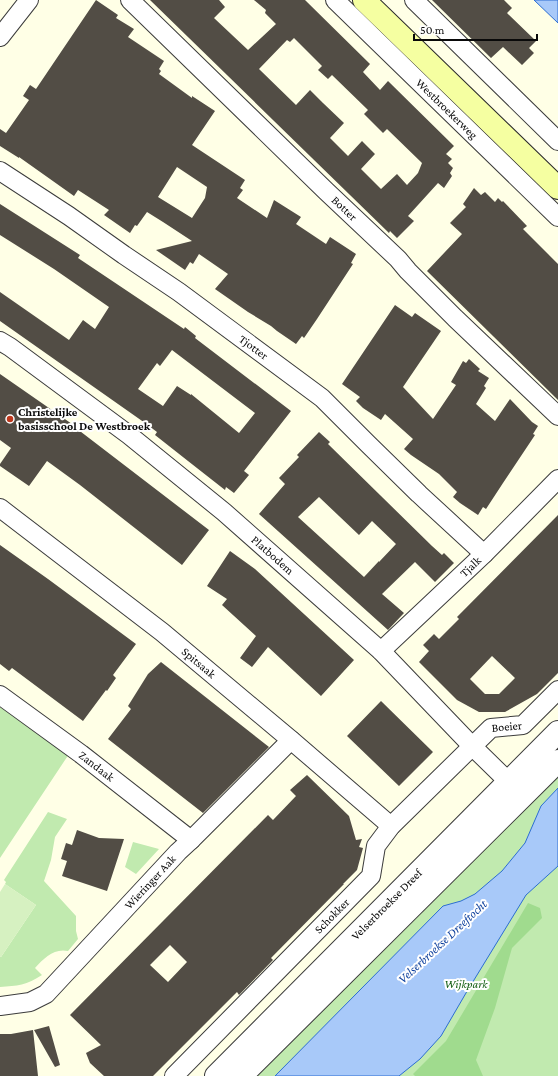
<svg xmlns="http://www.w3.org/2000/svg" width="558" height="1076" font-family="'Crimson Pro',serif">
	<rect width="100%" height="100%" fill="#ffffe6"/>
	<!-- green -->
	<path fill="#c1eaaf" d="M0 707 69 754 0 858Z
		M558 762V1076H246Z
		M48 812 67 819 55 837 51 860 44 881 76 916V931L78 939 68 951C54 948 44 958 35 968L42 975C27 985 17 986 0 987V956L1 957 36 905 5 884 6 882 4 880Z
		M133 842 159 849 136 874 125 867Z"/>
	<!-- forest -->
	<path fill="#a0db8e" d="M528 903 540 908 542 918 512 948 495 1008 476 1060 483 1076H415L413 1074 446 1041Z"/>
	<!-- pitch -->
	<path fill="#d6f1c1" d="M5 884 36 905 1 957 0 956V892Z"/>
	<!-- water -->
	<path fill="#a8c9f9" stroke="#2c6dd2" d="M534 0H558V23Z
		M558 788V866L526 895 466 993 441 1036 420 1059 399 1076H275L443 906 461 901 475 894 502 871 525 843 541 806Z"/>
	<!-- building -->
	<path fill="#524d45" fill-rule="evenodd" d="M96 0 118 15 116 18 134 29 128 37 164 61 159 69 161 71 159 74 192 98V96L215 111 192 145 245 180 240 188 243 190 237 198 267 218 274 200 301 217 296 224 326 244 330 237 356 254 351 263 353 264 317 319 304 338 302 336 296 344 277 331 271 326 248 312 215 289 228 274 199 254 193 264 190 262 185 270 156 250 192 241 163 222 147 212 137 226 135 225 130 233 104 215 109 210 78 190 74 196 19 157V158L0 146V129L6 133 29 100 23 96 30 85 36 89ZM177 167 207 187 205 198 192 218 158 197Z
		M150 0H219L225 7 214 18 248 50 276 24 265 13 266 10 254 0H305L370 64 363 72 380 90 388 81 454 146 446 154 452 159 448 163 453 168 450 173 452 176 444 188 438 183 408 216 414 221 397 238 390 231 389 233ZM294 38 322 66 318 70 328 79 332 75 368 110 364 114 383 133 387 129 422 163 418 173 407 185 397 174 381 189 361 169 375 154 362 141 348 156 330 138 344 123 323 103 310 90 296 105 259 69 287 40 290 42Z
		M432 0H504L512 8 507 13 536 41 529 48 534 53 522 65 503 47 491 58Z
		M474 188 481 195 485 192 495 202 498 198 502 202 503 201 527 226 523 229 558 264V400L427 271 462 234 450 223 466 207 463 204Z
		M0 204 80 255 78 258 184 329 185 327 196 336 195 338 291 411 244 471 249 475 234 493 226 487 225 490 188 461 155 435 157 432 145 423 0 321V292L69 340 83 320 95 329 109 307 54 269 0 235ZM172 350 255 413 239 433 191 394V395L177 386 163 406 138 389 157 363 160 366Z
		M395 305 412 317 415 313 441 331 403 387 433 419 456 385 451 382 463 361 466 363 469 359 480 369 478 371 489 378 484 386 486 388 476 404 495 421 510 399 532 422 538 426 533 434 535 435 503 483 486 509 483 507 478 515 460 503 453 497 457 492 439 474 411 455 404 449 413 439 385 414 381 420 363 408 356 401 360 397 342 384Z
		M0 374 72 424V425L209 530 182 565 80 485 47 461 29 486 0 466V464L11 448 0 440Z
		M319 432 330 442 328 444 432 546 442 555 444 553 454 563 435 582 415 562 382 594 404 613 388 630 259 514 285 484 279 478 299 457 297 455ZM319 497 359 535 372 521 396 544 379 562V561L364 577 298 517Z
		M558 515V673L537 694 505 712H479L457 700 419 662 429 651 423 645 434 634 439 639 459 619 457 617ZM492 656 515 678 499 694H485L470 679Z
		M0 545 48 579 136 644 113 675 116 678 107 691 106 690 83 721 12 668 9 671 0 664Z
		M230 551 255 569 354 660 321 696 268 647 252 667 240 658 256 636 222 605 227 599 207 586Z
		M161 662 269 747 203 813 108 739 131 709 128 706 148 674Z
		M381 701 433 752 399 786 347 736Z
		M307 775 349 816 356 840 362 839 359 847 363 848 357 870 343 884H344L271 958 273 960 239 995 237 992 153 1076H104L90 1063 86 1053 101 1045 70 1015 268 815 273 820 296 796 290 790ZM170 945 187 962 168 982 150 965Z
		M77 830 99 838 124 839 107 891 62 876 67 861 61 859 66 843 72 845Z
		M49 1026 60 1065 55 1067 34 1030Z
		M33 1030 38 1076H0V1034H11Z"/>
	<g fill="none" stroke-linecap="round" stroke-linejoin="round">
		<!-- minor casing -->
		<g stroke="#3c3c3c" stroke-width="20">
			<g id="minor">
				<path id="s1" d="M130 0 326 191 398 259 408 271 455 318 558 416"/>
				<path id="s2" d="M335 0 558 217"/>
				<path d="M414 0 558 141"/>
				<path d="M0 37 29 0"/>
				<path id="s3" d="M0 171 69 216 124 255 179 292 322 398 368 444 419 494 484 554"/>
				<path id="s4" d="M0 341 10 347 129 435 224 512 381 651 473 747 518 791"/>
				<path id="s5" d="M0 508 162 632 291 740 391 826"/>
				<path id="s6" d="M381 651 484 554 558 479"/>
				<path id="s7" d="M0 695 81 754 191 840"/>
				<path id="s8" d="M0 1006 30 1002 46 994 178 852 191 840 291 740"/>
				<path id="s9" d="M174 1076 371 876 376 846 391 826 491 728 523 725 558 690"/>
			</g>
		</g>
		<!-- tertiary casing -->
		<g stroke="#3c3c3c" stroke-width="24">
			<g id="tertiary">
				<path id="s10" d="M216 1076 558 732"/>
				<path d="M241 1076 558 761"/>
			</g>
		</g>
		<!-- secondary casing -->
		<g stroke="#2b2b2b" stroke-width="24">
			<path id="secondary" d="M364 0 558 188"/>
		</g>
		<!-- minor -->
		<use href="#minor" stroke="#fff" stroke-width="18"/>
		<!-- tertiary -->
		<use href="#tertiary" stroke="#fff" stroke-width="22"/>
		<!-- secondary -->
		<use href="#secondary" stroke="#f5ffa1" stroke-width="22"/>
	</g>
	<!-- markers -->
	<circle fill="#bd381d" stroke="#fff" stroke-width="1.5" cx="10" cy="419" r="4"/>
	<g text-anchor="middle" stroke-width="4" stroke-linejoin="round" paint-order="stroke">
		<!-- street labels -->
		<g font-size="12" fill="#090909" stroke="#fff">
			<text dy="4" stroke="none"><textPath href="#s2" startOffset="156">Westbroekerweg</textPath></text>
			<text dy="4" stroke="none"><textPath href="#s1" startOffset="299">Botter</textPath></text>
			<text dy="4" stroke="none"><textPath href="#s3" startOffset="309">Tjotter</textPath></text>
			<text dy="4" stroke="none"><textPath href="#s4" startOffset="347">Platbodem</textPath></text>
			<text dy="4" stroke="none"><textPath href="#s6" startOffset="123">Tjalk</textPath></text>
			<text dy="4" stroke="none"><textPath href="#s5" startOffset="252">Spitsaak</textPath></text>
			<text dy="4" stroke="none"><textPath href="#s9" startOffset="492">Boeier</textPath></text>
			<text dy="4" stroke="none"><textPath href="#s7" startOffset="120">Zandaak</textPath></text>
			<text dy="4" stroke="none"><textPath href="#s8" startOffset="201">Wieringer Aak</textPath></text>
			<text dy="4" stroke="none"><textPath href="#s10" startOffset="242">Velserbroekse Dreef</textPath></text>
			<text dy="4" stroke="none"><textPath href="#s9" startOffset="225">Schokker</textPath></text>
		</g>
		<!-- poi labels -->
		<g font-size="12" font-weight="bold" fill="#090909" stroke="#fff" text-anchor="start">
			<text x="18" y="416">Christelijke<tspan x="18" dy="14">basisschool De Westbroek</tspan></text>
		</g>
		<!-- park labels -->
		<g font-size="12" font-style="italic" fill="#196219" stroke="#fff">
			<text x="466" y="988">Wijkpark</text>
		</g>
		<!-- water labels -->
		<g font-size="13" font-style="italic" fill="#10429e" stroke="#fff">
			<text transform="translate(442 941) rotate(-43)" y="5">Velserbroekse Dreeftocht</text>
		</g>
	</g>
	<!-- scale -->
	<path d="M414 34v6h123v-6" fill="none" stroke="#090909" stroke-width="2"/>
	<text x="420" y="34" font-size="12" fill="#090909" stroke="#ffffff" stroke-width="3" paint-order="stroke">50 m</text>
</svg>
